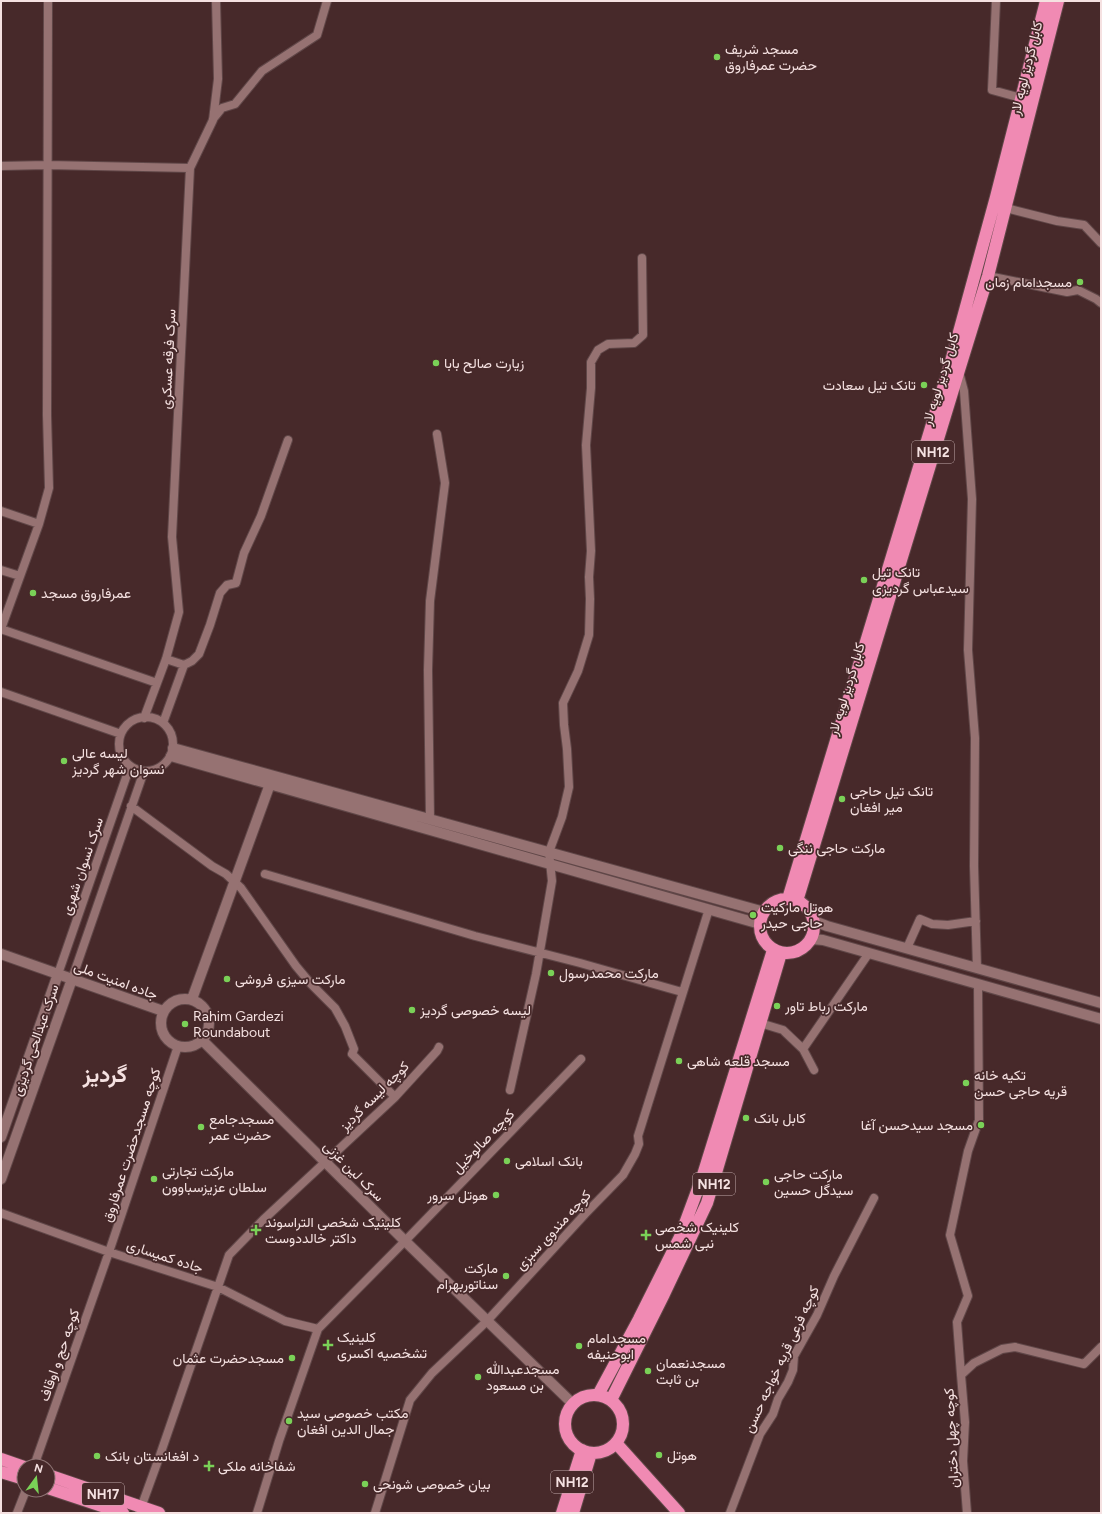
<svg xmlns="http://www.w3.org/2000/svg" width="1102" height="1514" font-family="Figtree,Vazirmatn,sans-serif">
	<rect width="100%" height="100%" fill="#47292a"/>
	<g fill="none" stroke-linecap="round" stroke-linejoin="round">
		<!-- street casing -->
		<g stroke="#604748" stroke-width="10">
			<path id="street" d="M996 1 992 90 1021 98
				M213 119 222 108 235 104 262 71 317 35 327 1
				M1 166 47 165 190 168
				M1006 208 1057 221 1084 225 1101 243
				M988 276 1067 292 1078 290 1096 299 1101 303
				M959 372 964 391 972 499 968 650 975 738 974 866 977 968
				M1 511 39 524
				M1 570 20 576
				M1 629 39 524 49 488 47 415 48 1
				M1 629 157 683
				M184 665 192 661 199 654 210 625 220 593 227 585 236 583 244 553 261 516 288 440
				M1 692 121 734
				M119 744a27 27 0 1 1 54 0a27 27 0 1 1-54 0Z
				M144 718 166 659 179 612 172 537 190 168 213 120 218 79 216 1
				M163 723 184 665 166 659
				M131 806 212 866 226 874 241 888 296 966 311 984 335 1008 345 1026 354 1049 352 1054 395 1097
				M430 819 428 670 430 601 445 483 437 434
				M265 874 475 936 580 963 682 992
				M907 948 920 919 932 924 948 925 976 921
				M58 974 130 766
				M72 979 144 771
				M760 1023 783 1030 803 1049 814 1070
				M803 1049 869 953
				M510 1090 536 974 552 881 549 852 562 817 569 787 567 749 564 725 563 703 578 671 589 635 590 599 589 577 591 551 586 445 591 388V362L598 350 608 344 634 343 643 335 642 258
				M1 1213 109 1252 218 1287 285 1321 318 1329
				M961 1375 957 1322 968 1296 950 1235 968 1151 979 1120 978 984
				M34 1466 109 1252 178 1046
				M17 1513 26 1490
				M139 1513 159 1458 229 1255 263 1220 395 1097 437 1051 439 1047
				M257 1513 279 1441 318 1329 405 1241 581 1059
				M375 1513 410 1400 432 1373 487 1321 585 1214 623 1175 635 1154 639 1144 638 1136 709 909
				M730 1513 760 1434 773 1414 778 1399 788 1382 793 1370 794 1356 817 1315 834 1276 874 1198
				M967 1513 963 1461 965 1422 961 1375 974 1363 1002 1349 1015 1347 1084 1364 1101 1347"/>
		</g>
		<!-- secondary casing -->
		<g stroke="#604748" stroke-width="12">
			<path id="secondary" d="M173 748 764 912
				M171 756 760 924
				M814 921 827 926 1101 1003
				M812 939 823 940 1101 1019
				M1 954 163 1011
				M161 1023a24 24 0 1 1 48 0a24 24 0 1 1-48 0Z
				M192 999 270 784
				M202 1040 405 1241 573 1404
				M1 1137 58 974
				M1 1179 72 979"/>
		</g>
		<!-- highway casing -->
		<g stroke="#604748" stroke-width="14">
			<path id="highway" d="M760 926a27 27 0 1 1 54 0a27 27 0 1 1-54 0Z
				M788 899 950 365 996 197 1046 1
				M797 901 959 370 988 276 1058 1
				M598 1395 639 1319 680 1237 703 1175 773 950
				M565 1424a29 29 0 1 1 58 0a29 29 0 1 1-58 0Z
				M611 1400 664 1294 707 1203 781 953
				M616 1443 679 1513
				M1 1459 24 1467
				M1 1472 24 1479
				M48 1475 159 1513
				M48 1488 123 1513
				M562 1513 582 1450
				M573 1513 591 1453"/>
		</g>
		<!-- street -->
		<use href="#street" stroke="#967272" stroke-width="8"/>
		<!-- secondary -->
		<use href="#secondary" stroke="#967272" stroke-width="10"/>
		<!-- highway -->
		<use href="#highway" stroke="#f08ab3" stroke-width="12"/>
	</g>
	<!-- markers -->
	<g fill="#7ad157" stroke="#47292a" stroke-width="1.5">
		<circle cx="717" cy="57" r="4"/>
		<circle cx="1080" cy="282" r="4"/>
		<circle cx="436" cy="363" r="4"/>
		<circle cx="924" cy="385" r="4"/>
		<circle cx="864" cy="580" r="4"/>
		<circle cx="33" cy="593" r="4"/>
		<circle cx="64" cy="761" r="4"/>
		<circle cx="842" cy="799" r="4"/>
		<circle cx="780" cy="848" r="4"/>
		<circle cx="753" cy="915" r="4"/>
		<circle cx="551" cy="973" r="4"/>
		<circle cx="227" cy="979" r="4"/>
		<circle cx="777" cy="1006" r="4"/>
		<circle cx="412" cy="1010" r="4"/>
		<circle cx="185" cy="1024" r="4"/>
		<circle cx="679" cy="1061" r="4"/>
		<circle cx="966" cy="1083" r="4"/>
		<circle cx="746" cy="1118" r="4"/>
		<circle cx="981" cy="1125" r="4"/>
		<circle cx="201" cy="1127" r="4"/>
		<circle cx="507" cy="1161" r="4"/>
		<circle cx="154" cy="1179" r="4"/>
		<circle cx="766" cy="1182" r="4"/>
		<circle cx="496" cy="1195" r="4"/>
		<path d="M254 1224h4v4h4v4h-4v4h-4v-4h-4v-4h4z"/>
		<path d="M644 1229h4v4h4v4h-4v4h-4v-4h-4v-4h4z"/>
		<circle cx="506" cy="1276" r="4"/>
		<path d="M326 1339h4v4h4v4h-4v4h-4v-4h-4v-4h4z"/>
		<circle cx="579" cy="1346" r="4"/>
		<circle cx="292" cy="1358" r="4"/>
		<circle cx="648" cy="1371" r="4"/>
		<circle cx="478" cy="1377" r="4"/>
		<circle cx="289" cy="1421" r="4"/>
		<circle cx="659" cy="1455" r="4"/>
		<circle cx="97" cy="1456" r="4"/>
		<path d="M207 1460h4v4h4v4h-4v4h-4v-4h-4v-4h4z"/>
		<circle cx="365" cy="1484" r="4"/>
	</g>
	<g text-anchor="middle" stroke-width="3.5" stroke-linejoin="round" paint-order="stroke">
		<!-- shield labels -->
		<g fill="#47292a" stroke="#c1aaaa" stroke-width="1">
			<rect x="912" y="441" width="42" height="22" rx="3"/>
			<rect x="693" y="1173" width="42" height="22" rx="3"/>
			<rect x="551" y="1471" width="42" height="22" rx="3"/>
			<rect x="82" y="1483" width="42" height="22" rx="3"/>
		</g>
		<g font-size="13" font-weight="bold" fill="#f5e1e1">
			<text x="933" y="457">NH12</text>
			<text x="714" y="1189">NH12</text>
			<text x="572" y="1487">NH12</text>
			<text x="103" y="1499">NH17</text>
		</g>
		<!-- poi labels -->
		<g font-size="14" fill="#f5e1e1" stroke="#47292a" text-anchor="start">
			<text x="725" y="54">مسجد شریف<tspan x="725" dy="16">حضرت عمرفاروق</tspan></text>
			<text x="1072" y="287" text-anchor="end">مسجدامام زمان</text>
			<text x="444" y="368">زیارت صالح بابا</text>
			<text x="916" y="390" text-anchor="end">تانک تیل سعادت</text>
			<text x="872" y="577">تانک تیل<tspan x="872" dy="16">سیدعباس گردیزی</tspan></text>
			<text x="41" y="598">عمرفاروق مسجد</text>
			<text x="72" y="758">لیسه عالی<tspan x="72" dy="16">نسوان شهر گردیز</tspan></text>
			<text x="850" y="796">تانک تیل حاجی<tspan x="850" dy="16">میر افغان</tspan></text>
			<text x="788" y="853">مارکت حاجی ننگی</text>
			<text x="761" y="912">هوتل مارکیت<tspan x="761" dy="16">حاجی حیدر</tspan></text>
			<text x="559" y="978">مارکت محمدرسول</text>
			<text x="235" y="984">مارکت سیزی فروشی</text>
			<text x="785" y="1011">مارکت رباط تاور</text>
			<text x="420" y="1015">لیسه خصوصی گردیز</text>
			<text x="193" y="1021">Rahim Gardezi<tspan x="193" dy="16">Roundabout</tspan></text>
			<text x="687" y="1066">مسجد قلعه شاهی</text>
			<text x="974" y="1080">تکیه خانه<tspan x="974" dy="16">قریه حاجی حسن</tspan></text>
			<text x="754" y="1123">کابل بانک</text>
			<text x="209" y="1124">مسجدجامع<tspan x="209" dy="16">حضرت عمر</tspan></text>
			<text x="973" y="1130" text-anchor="end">مسجد سیدحسن آغا</text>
			<text x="515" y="1166">بانک اسلامی</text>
			<text x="162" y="1176">مارکت تجارتی<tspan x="162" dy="16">سلطان عزیزسباوون</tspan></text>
			<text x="774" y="1179">مارکت حاجی<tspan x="774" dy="16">سیدگل حسین</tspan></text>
			<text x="488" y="1200" text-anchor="end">هوتل سرور</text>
			<text x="265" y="1227">کلینیک شخصی التراسوند<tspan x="265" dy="16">داکتر خالددوست</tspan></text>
			<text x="655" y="1232">کلینیک شخصی<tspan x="655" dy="16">نبی شمس</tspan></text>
			<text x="498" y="1273" text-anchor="end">مارکت<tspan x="498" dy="16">سناتوربهرام</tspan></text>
			<text x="337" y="1342">کلینیک<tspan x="337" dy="16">تشخصیه اکسری</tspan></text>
			<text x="587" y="1343">مسجدامام<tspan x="587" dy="16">ابوحنیفه</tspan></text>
			<text x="284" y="1363" text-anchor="end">مسجدحضرت عثمان</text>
			<text x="656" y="1368">مسجدنعمان<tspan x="656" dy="16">بن ثابت</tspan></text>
			<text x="486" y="1374">مسجدعبدالله<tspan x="486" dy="16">بن مسعود</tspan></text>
			<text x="297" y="1418">مکتب خصوصی سید<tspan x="297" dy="16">جمال الدین افغان</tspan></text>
			<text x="667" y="1460">هوتل</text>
			<text x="105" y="1461">د افغانستان بانک</text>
			<text x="218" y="1471">شفاخانه ملکی</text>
			<text x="373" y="1489">بیان خصوصی شونحی</text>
		</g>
		<!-- street labels -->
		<g font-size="14" fill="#f5e1e1" stroke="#47292a">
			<text transform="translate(1026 68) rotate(-76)" y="5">کابل گردیز لویه لار</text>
			<text transform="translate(168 359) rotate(-87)" y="5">سرک فرقه عسکری</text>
			<text transform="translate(940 379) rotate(-73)" y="5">کابل گردیز لویه لار</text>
			<text transform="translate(846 689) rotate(-73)" y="5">کابل گردیز لویه لار</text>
			<text transform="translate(82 866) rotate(-71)" y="5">سرک نسوان شهری</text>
			<text transform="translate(116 980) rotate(20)" y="5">جاده امنیت ملی</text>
			<text transform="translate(35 1040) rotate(-71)" y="5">سرک عبدالحی گردیزی</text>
			<text transform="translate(374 1096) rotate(-45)" y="5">کوچه لیسه گردیز</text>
			<text transform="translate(483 1141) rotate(-46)" y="5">کوچه صالوخیل</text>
			<text transform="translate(131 1145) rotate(-72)" y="5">کوچه مسجدحضرت عمرفاروق</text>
			<text transform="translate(354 1171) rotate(45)" y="5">سرک لین غزنی</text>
			<text transform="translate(553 1230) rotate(-47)" y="5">کوچه مندوی سبزی</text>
			<text transform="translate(165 1256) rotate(18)" y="5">جاده کمیساری</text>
			<text transform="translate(59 1355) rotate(-71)" y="5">کوچه حج و اوقاف</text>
			<text transform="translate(781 1359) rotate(-65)" y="5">کوچه فرعی قریه خواجه حسن</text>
			<text transform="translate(951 1438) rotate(-93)" y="5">کوچه چهل دختران</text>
		</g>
		<!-- town labels -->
		<g font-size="22" font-weight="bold" fill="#f5e1e1" stroke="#47292a">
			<text x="105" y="1082">گردیز</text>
		</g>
	</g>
	<!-- border -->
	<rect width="1102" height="1514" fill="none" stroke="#f5e1e1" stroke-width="4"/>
	<!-- north arrow -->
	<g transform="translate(36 1478) rotate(15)"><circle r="19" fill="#47292a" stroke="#8d7373"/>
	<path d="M0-3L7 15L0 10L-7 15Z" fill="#7ad157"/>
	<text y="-6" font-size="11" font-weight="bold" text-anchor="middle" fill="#f5e1e1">N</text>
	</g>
</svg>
